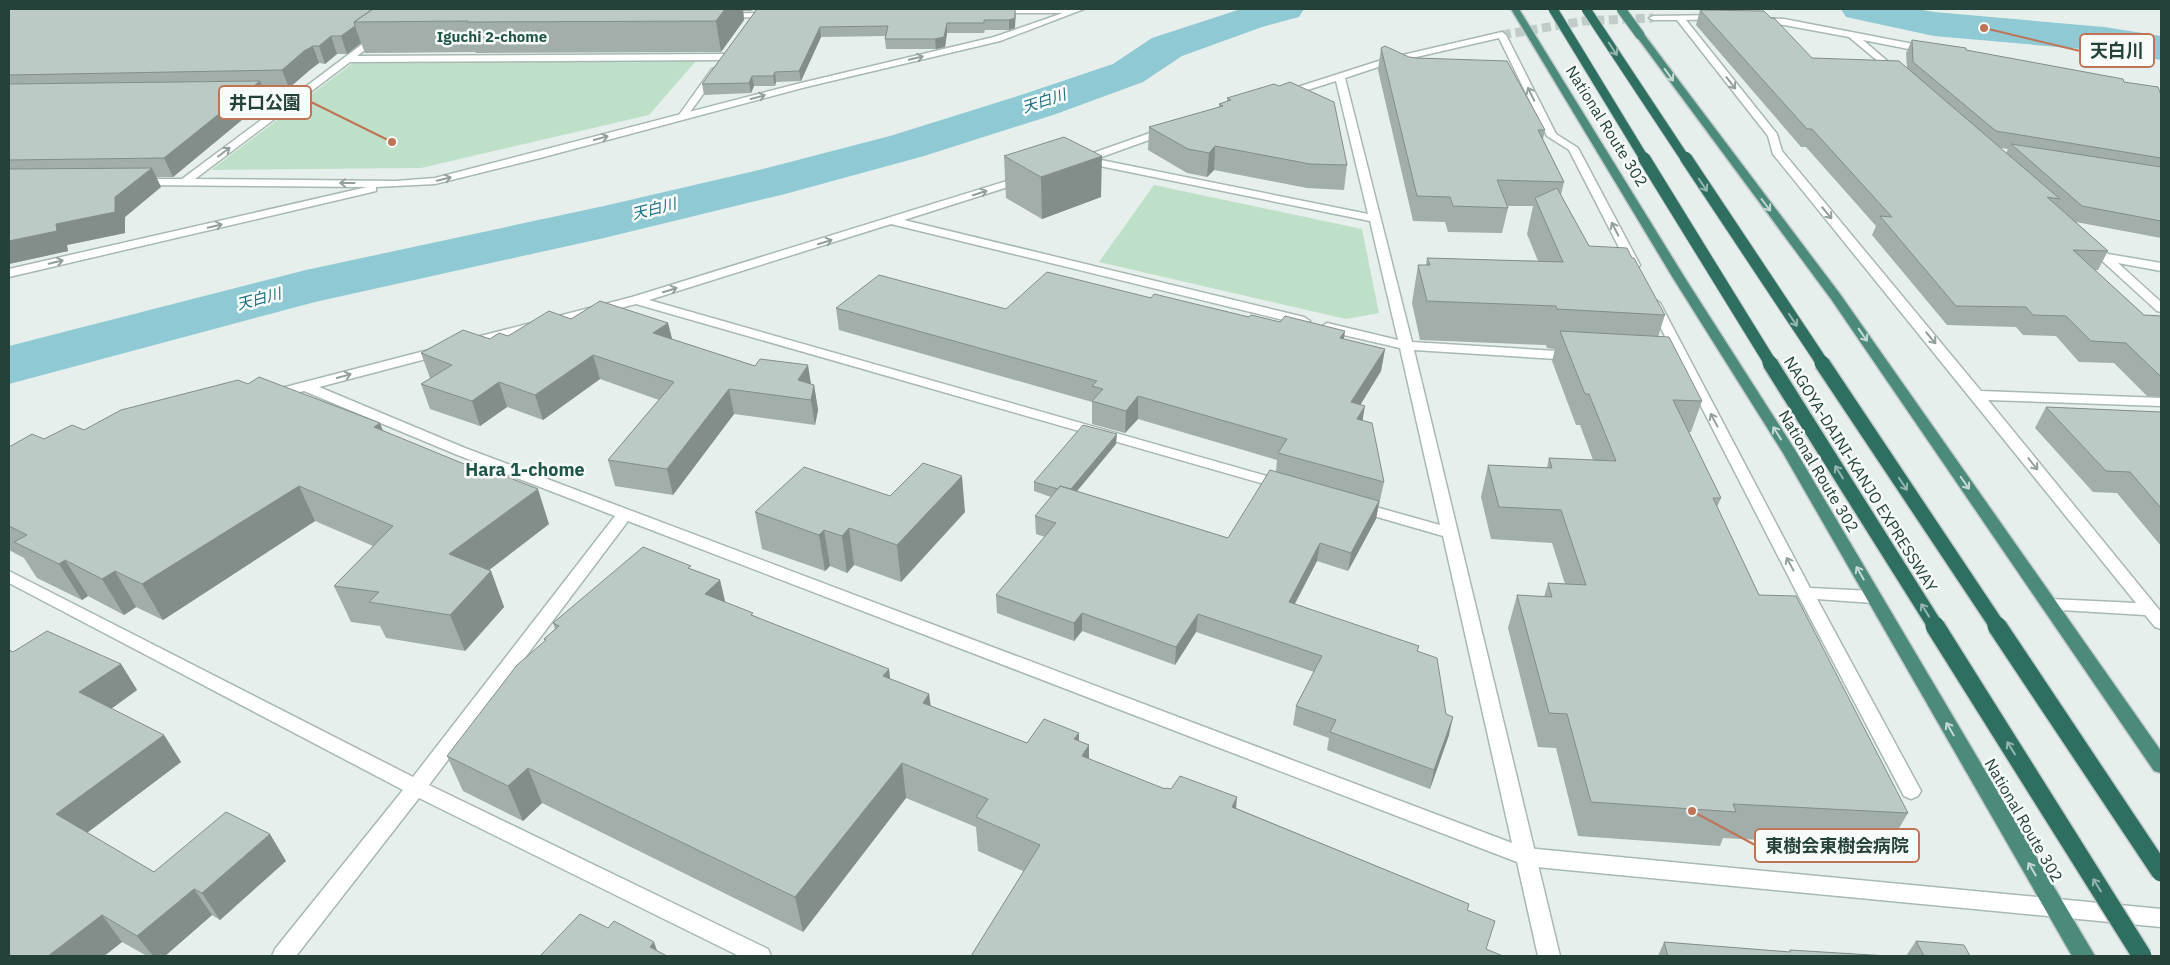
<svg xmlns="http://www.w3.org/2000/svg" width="2170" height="965" font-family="'IBM Plex Sans','Noto Sans JP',sans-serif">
	<rect width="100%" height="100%" fill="#e6efeb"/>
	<!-- green -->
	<path fill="#bfe0c8" d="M696 61 649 115 421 168 211 170 353 63Z
		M1154 185 1362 229 1379 313 1346 319 1099 262Z"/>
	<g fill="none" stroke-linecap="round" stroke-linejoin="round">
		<!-- river -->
		<path fill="#8ec9d4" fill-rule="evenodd" d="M1241 9H1304L1299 17 1262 27 1182 56 1143 82 1056 114 924 156 785 194 604 238 315 302 9 384V346L306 270 604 206 759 170 890 136 1024 94 1113 64 1152 38Z
			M1841 9H1917L1934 12 2104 27 2161 36V60L2104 51 1934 36 1846 17Z"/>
		<!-- minor-tunnel -->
		<path stroke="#bfccc8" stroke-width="9" stroke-dasharray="9 4.5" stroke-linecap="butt" d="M1502 35 1584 21 1653 18"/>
		<!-- minor casing -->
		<g stroke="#a8b8b2" stroke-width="3">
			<path id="minor" d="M993 9H1084L1000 41 806 87 540 158 435 184 376 187V191L372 192 9 277V269L367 187 139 185 134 182 139 179H182L292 97 245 98 242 97V93L300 91 377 33 384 35 357 56 725 54 729 57 725 60 350 62 195 179 396 181 435 178 801 83 994 37 1063 13H993Z
				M1722 15V19H1719L1686 20 1777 134 1782 151 1981 391 2161 398V406L1988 400 2161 612V629L2155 627 2145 615 2044 609 2042 605 2044 601 2050 599 2136 603 1773 154 1768 136 1677 20H1653L1649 18 1653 16Z
				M1754 18 1784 19 1929 47 1933 50 1929 53 1863 40 1900 72V76L1897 77 1849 37 1784 25 1757 22H1754Z
				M1502 32 1506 35 1556 134 1578 148 1640 265 1638 268H1630L1628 265 1569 150 1547 136 1499 38 1390 63 1345 78 1412 342 1573 352 1580 356 1573 360 1414 350 1560 956H1538L1517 862 628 521 429 785 768 949 771 956H739L419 798 296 956H272L275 949 403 790 9 583V571L413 777 615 516 455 454 304 391 271 399 264 395 266 392 440 347 447 351 445 354 319 387 465 448 1512 843 1443 536 1353 510 1350 507 1353 504 1358 502 1440 525 1400 348 1322 330 1321 327 1327 323 1398 340 1370 221 1085 163 1080 164 1075 161 1076 159 1167 127 1171 128V132L1096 159 1368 214 1336 81 1285 97 1280 94 1282 92 1385 59Z
				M1023 176 1028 179 1027 181 904 220 1304 317 1310 321 1304 325 891 224 649 300 1288 482 1291 485 1288 488H1278L636 304 470 347 464 343 465 340 632 297Z
				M2091 242 2095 243 2108 254 2161 263V271L2118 263 2161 302V312L2157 311 2087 247 2085 245 2087 243Z
				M1654 299 1660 303 1810 588 1873 591 1879 593 1881 597 1879 601 1873 603 1817 599 1921 791 1918 796 1911 799 1904 796 1797 593 1648 303Z"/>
		</g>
		<!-- tertiary casing -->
		<g stroke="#a8b8b2" stroke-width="3">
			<path id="tertiary" d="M755 13H758V17L723 18 719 16 723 14Z
				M715 68 720 71 685 119H679V115L712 69Z
				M1526 848 2161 909V927L1526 866 1519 863 1516 857 1519 851Z"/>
		</g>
		<!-- trunk casing -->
		<g stroke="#c2cac8" stroke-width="3">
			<path id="trunk" d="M1511 9H1519L1685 278 1797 453 2095 956H2072L1783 453 1673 278Z
				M1637 33H1643L1840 294 2161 751V773L2154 771 1831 299 1637 37Z"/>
		</g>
		<!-- minor -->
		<use href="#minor" fill="#fff" fill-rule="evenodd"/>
		<!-- tertiary -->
		<use href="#tertiary" fill="#fff" fill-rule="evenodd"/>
		<!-- trunk -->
		<use href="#trunk" fill="#4c8a7c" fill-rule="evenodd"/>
		<!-- trunk-bridge casing -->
		<g stroke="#c2cac8" stroke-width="11" stroke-linecap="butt">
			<path id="trunk-bridge" d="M1621 9 1640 35"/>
		</g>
		<!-- motorway-bridge-far3 casing -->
		<g stroke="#c2cac8" stroke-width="11" stroke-linecap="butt">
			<path id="motorway-bridge-far3" d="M1553 9 1645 160
				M1586 9 1686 160"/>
		</g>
		<!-- motorway-bridge-far2 casing -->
		<g stroke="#c2cac8" stroke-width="14" stroke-linecap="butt">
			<path id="motorway-bridge-far2" d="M1644 158 1771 364
				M1686 158 1823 364"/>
		</g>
		<!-- motorway-bridge-far1 casing -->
		<g stroke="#c2cac8" stroke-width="18" stroke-linecap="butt">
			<path id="motorway-bridge-far1" d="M1770 363 1936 627
				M1822 363 1998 627"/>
		</g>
		<!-- motorway-bridge casing -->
		<g stroke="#c2cac8" stroke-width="22" stroke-linecap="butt">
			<path id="motorway-bridge" d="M1935 626 2142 956
				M1997 626 2161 872"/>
		</g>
		<!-- trunk-bridge -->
		<use href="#trunk-bridge" stroke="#4c8a7c" stroke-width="9"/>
		<!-- motorway-bridge-far3 -->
		<use href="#motorway-bridge-far3" stroke="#2f6f62" stroke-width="9"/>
		<!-- motorway-bridge-far2 -->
		<use href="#motorway-bridge-far2" stroke="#2f6f62" stroke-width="12"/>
		<!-- motorway-bridge-far1 -->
		<use href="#motorway-bridge-far1" stroke="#2f6f62" stroke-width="15"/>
		<!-- motorway-bridge -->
		<use href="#motorway-bridge" stroke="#2f6f62" stroke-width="19"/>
	</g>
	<!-- wall -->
	<path fill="#a1aea9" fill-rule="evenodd" d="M9 9H754L751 11H743L744 20 721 52 476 53 475 52 365 53 361 43 347 54H337L325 64 319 63 311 69 289 88H263L267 99 173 177H156L161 187 125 217V233L67 245 68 251 9 264Z
		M757 9H1015L1016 15 1015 28 1009 30H985L984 33H947L945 47 936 49H886L885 39V36L821 37 801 81 776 82 775 86H754L751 93 704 95 702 84Z
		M1700 10 1812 58 1907 68 1906 53 1912 40 1966 50 2124 82 2161 95V238L2076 222 2108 251 2098 270H2095L2144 315 2161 316V397L2147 396 2114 363 2079 362 2056 336 2023 335 2016 327 1947 325 1872 235 1876 226 1806 147H1801L1696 25ZM2000 148 2008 149 2006 153Z
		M1381 48 1545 130 1543 139 1564 182 1561 195 1589 246 1665 315 1658 337 1702 401 1691 432H1689L1721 498 1717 507 1759 595 1908 813 1888 847 1723 838 1720 846 1578 836 1556 748 1538 747 1508 628 1517 595 1544 597 1548 583 1565 584 1552 543 1491 539 1481 497 1488 465 1547 468 1549 458 1593 460 1580 425H1576L1552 361 1555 349 1547 348 1546 345 1420 340 1412 303 1418 265H1426L1427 258 1538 261 1527 234 1533 206H1507L1508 208 1502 233 1448 232 1445 222 1413 221 1378 70Z
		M1227 98 1347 165 1344 190 1307 188 1214 170 1207 177 1187 173 1148 150 1149 127 1219 107V104L1227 102Z
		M1004 156 1101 197 1042 219 1006 198Z
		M1151 298 1249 317 1385 349 1381 371 1360 405 1363 421 1384 482 1376 519 1348 571 1317 561 1295 604 1418 651 1449 735 1430 789 1327 750 1329 738 1293 725 1296 706 1314 672 1196 632 1175 665 1082 631 1074 641 997 613 996 595 1045 537 1036 534 1035 516 1051 497 1034 491V482L1116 444 1077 491 1228 538 1276 472 1277 460 1138 419 1125 433 1092 424V402L839 330 836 308 1006 309Z
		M571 319 668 323 672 339 814 385 818 410 815 425 734 414 673 495 615 486 608 460 659 400 600 379 543 420 507 407 480 426 430 409 421 384 431 378H430L421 353 490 339 508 336Z
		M248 384 383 430 549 524 489 570 491 571 504 607 465 651 386 638 380 626 351 622 334 586 373 546 315 521 163 620 136 607 124 615 88 596 82 600 37 578 24 558 9 550V447L84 430Z
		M2046 407 2161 412V546L2117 493 2093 492 2035 428Z
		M890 496 965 512 901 582 854 565 847 573 830 566 825 571 762 549 755 512Z
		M692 569 720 580 725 602 890 679 929 694 931 706 1027 743 1079 733V741L1089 745V759L1165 789 1236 808 1469 904 1467 910 1023 871 978 851 976 827 906 798 803 932 542 803 523 821 463 791 447 756 545 641 544 639 555 629 553 623Z
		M13 652 121 664 137 690 111 709 164 735 181 762 87 833 154 872 286 861 220 920 212 915 165 956H147L122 942 104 956Z
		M1916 941 1970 956H1906Z
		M1664 942 1789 952 1790 950 1888 956H1658Z"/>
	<!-- shaded-wall -->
	<path fill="#838d89" d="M725 9H743L744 20 721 52 716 21Z
		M1015 9V28L1009 30V20Z
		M947 23V33L945 47 936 49 935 39Z
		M355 26 361 43 347 54 341 36Z
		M820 27 821 37 801 81 799 71Z
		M331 36 337 54 325 64 319 46Z
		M313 46 319 63 311 69 289 88 282 70 304 51Z
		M775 72 776 82 775 86 773 76Z
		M752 76 754 86 751 93 749 83Z
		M260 81 267 99 173 177 164 158Z
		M1215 146 1214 170 1207 177 1209 153Z
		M1102 156 1101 197 1042 219 1041 177Z
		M152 168 161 187 125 217V233L67 245 68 251 9 264V241L115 197Z
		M668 323 674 347 653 333Z
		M1345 331 1342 353 1340 338Z
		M1385 349 1381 371 1348 425 1351 402Z
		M593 355 600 379 543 420 535 395Z
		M808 365 812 390 798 380Z
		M499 382 507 407 480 426 472 401Z
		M814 385 818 410 815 425 811 400Z
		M729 389 734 414 673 495 667 469Z
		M1138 396V419L1125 433 1126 411Z
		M1365 406 1361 429 1357 419Z
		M380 423 393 457 374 427Z
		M1117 434 1116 444 1068 502V492Z
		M962 476 965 512 901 582 897 545Z
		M299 486 315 521 163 620 142 584Z
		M538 489 549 524 463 590 449 554Z
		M1379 501 1376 519 1348 571 1351 553Z
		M849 528 854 565 847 573 842 536Z
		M824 530 830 566 825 571 819 535Z
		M1320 543 1317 561 1286 620 1289 602Z
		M65 560 88 596 82 600 59 564Z
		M115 571 136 607 124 615 102 579Z
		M491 571 504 607 465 651 450 615Z
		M720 580 728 614 705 594Z
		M1082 613V631L1074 641V623Z
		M1198 614 1196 632 1175 665 1176 647Z
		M121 664 137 690 97 719 79 692Z
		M889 669 893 703 883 676Z
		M929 694 933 729 923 703Z
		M1453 717 1449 735 1430 789 1434 770Z
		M1079 733V767L1074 739Z
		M164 735 181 762 76 841 56 814Z
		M1089 745V780L1082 756Z
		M902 763 906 798 803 932 795 897Z
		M528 768 542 803 523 821 508 786Z
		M1237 797 1234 832 1232 807Z
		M270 834 286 861 220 920 202 893Z
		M194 889 212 915 165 956H153L137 936Z
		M102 915 122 942 104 956H48Z
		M654 942 659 956 650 947Z"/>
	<!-- building -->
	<path fill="#bbcac4" stroke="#838d89" d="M9 9H373L354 22 355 26 341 36H331L319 46H313L304 51 282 70 9 75Z
		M373 9H725L716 21 467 22 468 21 354 22Z
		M757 9H1015V18L1009 20H984V23H947L944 37 935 39H885L888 26 820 27 799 71 775 72 773 76H752L749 83 702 84Z
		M1700 10 1764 11 1771 18H1774L1812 58 1899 61 2060 199 2047 197 2108 251 2073 250 2144 315 2161 316V375H2159L2126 343 2091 341 2066 316 2033 315 2026 307 1956 306 1880 216 1892 217 1812 129H1807Z
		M1912 40 1966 48V50L2123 79 2124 82 2158 87 2161 95V158L1996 131 1913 62Z
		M1385 46 1409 57 1417 58 1507 61 1545 130H1538L1564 182 1497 180 1508 208 1453 206 1450 197 1417 196 1381 48Z
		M260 81 164 158 9 160V84Z
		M1290 82 1334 102 1347 165 1310 164 1215 146 1209 153 1188 149 1149 127 1223 106 1219 104 1231 100 1227 98 1274 84 1279 86Z
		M1064 137 1102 156 1041 177 1004 156Z
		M2011 144 2161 167V221L2082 206Z
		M152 168 115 197V212L56 224 57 231 9 241V169Z
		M1557 188 1589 246 1627 248 1632 258H1634L1665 315 1557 309 1556 306 1427 301 1418 265H1430L1427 258 1563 262 1535 198Z
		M1047 272 1151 298 1154 294 1249 317 1251 315 1280 322 1285 316 1345 331 1340 338 1385 349 1351 402 1365 406 1357 419 1372 423 1384 482 1278 453 1287 439 1138 396 1126 411 1092 401 1103 389 1092 386 1097 381 836 308 879 275 1006 309Z
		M600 301 668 323 653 333 755 366 760 359 808 365 798 380 814 385 811 400 729 389 667 469 608 460 674 382 593 355 535 395 499 382 472 401 421 384 452 365 421 353 463 330 490 339 499 333 508 336 549 311 571 319Z
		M1560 331 1669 337 1702 401 1673 400 1721 498H1713L1759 595 1796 596 1908 813 1733 804 1736 812 1591 802 1567 714 1549 713 1517 595 1552 597 1548 583 1586 585 1561 510 1499 507 1488 465 1552 468 1549 458 1616 461 1589 394H1585Z
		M259 377 380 423 374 427 469 466 472 463 538 489 449 554 491 571 450 615 369 602 379 592 334 586 393 526 299 486 142 584 115 571 102 579 65 560 59 564 14 542 27 535 9 526V447L32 434 44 439 72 425 84 430 121 410 238 380 248 384Z
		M2046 407 2161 412V508L2130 472 2106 471Z
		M1083 425 1117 434 1071 489 1060 486 1058 489 1034 482Z
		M923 463 962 476 897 545 849 528 842 536 824 530 819 535 755 512 804 467 890 496Z
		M1270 470 1379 501 1351 553 1320 543 1289 602 1419 646 1417 651 1437 658 1446 714 1453 717 1434 770 1330 732 1336 720 1296 706 1322 656 1198 614 1176 647 1082 613 1074 623 996 595 1056 523 1035 516 1060 486 1228 538Z
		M643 547 691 566 688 568 720 580 705 594 753 613 751 615 889 669 883 676 929 694 923 703 1027 743 1044 719 1079 733 1074 739 1089 745 1082 756 1165 789 1166 788 1171 789 1180 776 1237 797 1232 807 1469 904 1467 910 1495 921 1486 949 1503 956H971L1040 845 976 817 988 799 902 763 795 897 528 768 508 786 447 756 517 665 546 640 544 639 559 626 553 623Z
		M47 631 121 664 79 692 164 735 56 814 154 872 226 812 270 834 202 893 194 889 137 936 102 915 48 956H9V650L13 652Z
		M580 914 608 928 614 921 654 942 650 947 667 956H540Z
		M1916 941 1964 945 1970 956H1924Z
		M1664 942 1790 952V950L1888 956H1668Z"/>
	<!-- one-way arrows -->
	<defs><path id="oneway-shaft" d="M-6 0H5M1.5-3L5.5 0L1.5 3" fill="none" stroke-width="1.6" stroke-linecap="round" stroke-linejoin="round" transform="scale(1.25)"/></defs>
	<g stroke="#93b5ae">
		<use href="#oneway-shaft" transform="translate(1613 49) rotate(57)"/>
		<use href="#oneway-shaft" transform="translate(1703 185) rotate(56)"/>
		<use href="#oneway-shaft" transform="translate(1793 320) rotate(56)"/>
		<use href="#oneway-shaft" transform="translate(1839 472) rotate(-122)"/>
		<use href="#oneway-shaft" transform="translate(1903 484) rotate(56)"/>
		<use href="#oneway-shaft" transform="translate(1925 610) rotate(-122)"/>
		<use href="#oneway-shaft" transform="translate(2011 748) rotate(-122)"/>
		<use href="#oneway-shaft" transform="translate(2097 885) rotate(-122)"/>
	</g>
	<g stroke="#92a09c">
		<use href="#oneway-shaft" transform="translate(916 58) rotate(-13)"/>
		<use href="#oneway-shaft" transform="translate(1731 83) rotate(52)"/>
		<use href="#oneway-shaft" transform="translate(1531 94) rotate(-116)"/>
		<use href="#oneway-shaft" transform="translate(758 97) rotate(-15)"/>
		<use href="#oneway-shaft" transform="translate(601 138) rotate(-15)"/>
		<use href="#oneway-shaft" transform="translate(224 152) rotate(-37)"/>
		<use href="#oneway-shaft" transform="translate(444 179) rotate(-14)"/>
		<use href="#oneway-shaft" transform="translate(347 183) rotate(-180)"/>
		<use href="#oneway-shaft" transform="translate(980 193) rotate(-18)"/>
		<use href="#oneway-shaft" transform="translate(1827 213) rotate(50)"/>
		<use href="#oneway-shaft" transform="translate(215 226) rotate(-13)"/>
		<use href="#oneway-shaft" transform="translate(1615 229) rotate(-117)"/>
		<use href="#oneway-shaft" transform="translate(825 242) rotate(-17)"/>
		<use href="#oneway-shaft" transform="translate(56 262) rotate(-13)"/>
		<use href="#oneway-shaft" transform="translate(670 290) rotate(-17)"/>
		<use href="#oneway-shaft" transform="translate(1931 338) rotate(50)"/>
		<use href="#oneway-shaft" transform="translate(344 376) rotate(-15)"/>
		<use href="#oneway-shaft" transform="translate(1714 420) rotate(-118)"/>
		<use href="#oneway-shaft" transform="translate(2033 464) rotate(51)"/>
		<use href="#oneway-shaft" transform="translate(1790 564) rotate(-118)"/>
	</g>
	<g stroke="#c4d9d4">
		<use href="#oneway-shaft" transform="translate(1669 75) rotate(54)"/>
		<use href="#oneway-shaft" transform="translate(1766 205) rotate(53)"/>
		<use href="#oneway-shaft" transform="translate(1863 335) rotate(55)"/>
		<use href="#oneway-shaft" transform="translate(1777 433) rotate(-122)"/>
		<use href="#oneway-shaft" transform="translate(1965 483) rotate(55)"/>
		<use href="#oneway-shaft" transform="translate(1860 573) rotate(-120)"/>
		<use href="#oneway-shaft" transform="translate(1950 729) rotate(-120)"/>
		<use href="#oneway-shaft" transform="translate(2032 869) rotate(-120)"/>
	</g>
	<g text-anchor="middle" stroke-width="5" stroke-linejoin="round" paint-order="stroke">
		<!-- far-neighbourhood labels -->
		<g font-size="15" font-weight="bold" fill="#1f5548" stroke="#f7fbf9">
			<text x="492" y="42">Iguchi 2-chome</text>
		</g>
		<!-- far-water labels -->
		<g font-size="15" font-style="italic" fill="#1c6f80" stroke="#f7fbf9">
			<text transform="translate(1044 101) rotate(-18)" y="5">天白川</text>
			<text transform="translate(654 209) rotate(-14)" y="5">天白川</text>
			<text transform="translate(259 299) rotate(-15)" y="5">天白川</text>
		</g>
		<!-- street labels -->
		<g font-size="16" fill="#24423a" stroke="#f7fbf9">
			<text transform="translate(1607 126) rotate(58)" y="6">National Route 302</text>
			<text transform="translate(1819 471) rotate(59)" y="6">National Route 302</text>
			<text transform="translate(1861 474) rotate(58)" y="6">NAGOYA-DAINI-KANJO EXPRESSWAY</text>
			<text transform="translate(2024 820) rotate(60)" y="6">National Route 302</text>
		</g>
		<!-- neighbourhood labels -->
		<g font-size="18" font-weight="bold" fill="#1f5548" stroke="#f7fbf9">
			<text x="525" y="476">Hara 1-chome</text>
		</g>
	</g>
	<!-- callouts -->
	<path fill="none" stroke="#c07456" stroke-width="2" d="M1984 28L2080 51M392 142L311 102M1692 811L1755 845"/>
	<g fill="#c07456" stroke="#f7fbf9" stroke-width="2">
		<circle cx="1984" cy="28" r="5"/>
		<circle cx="392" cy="142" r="5"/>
		<circle cx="1692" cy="811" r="5"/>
	</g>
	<g fill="#f7fbf9" stroke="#c07456" stroke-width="2">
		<rect x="2080" y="34" width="74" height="33" rx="5"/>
		<rect x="219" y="86" width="92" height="33" rx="5"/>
		<rect x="1755" y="829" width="164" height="33" rx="5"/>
	</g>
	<g font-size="18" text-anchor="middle" font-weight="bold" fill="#24423a">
		<text x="2117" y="57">天白川</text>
		<text x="265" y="109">井口公園</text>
		<text x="1837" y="852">東樹会東樹会病院</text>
	</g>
	<!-- border -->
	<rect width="2170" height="965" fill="none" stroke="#24423a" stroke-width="20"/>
</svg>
